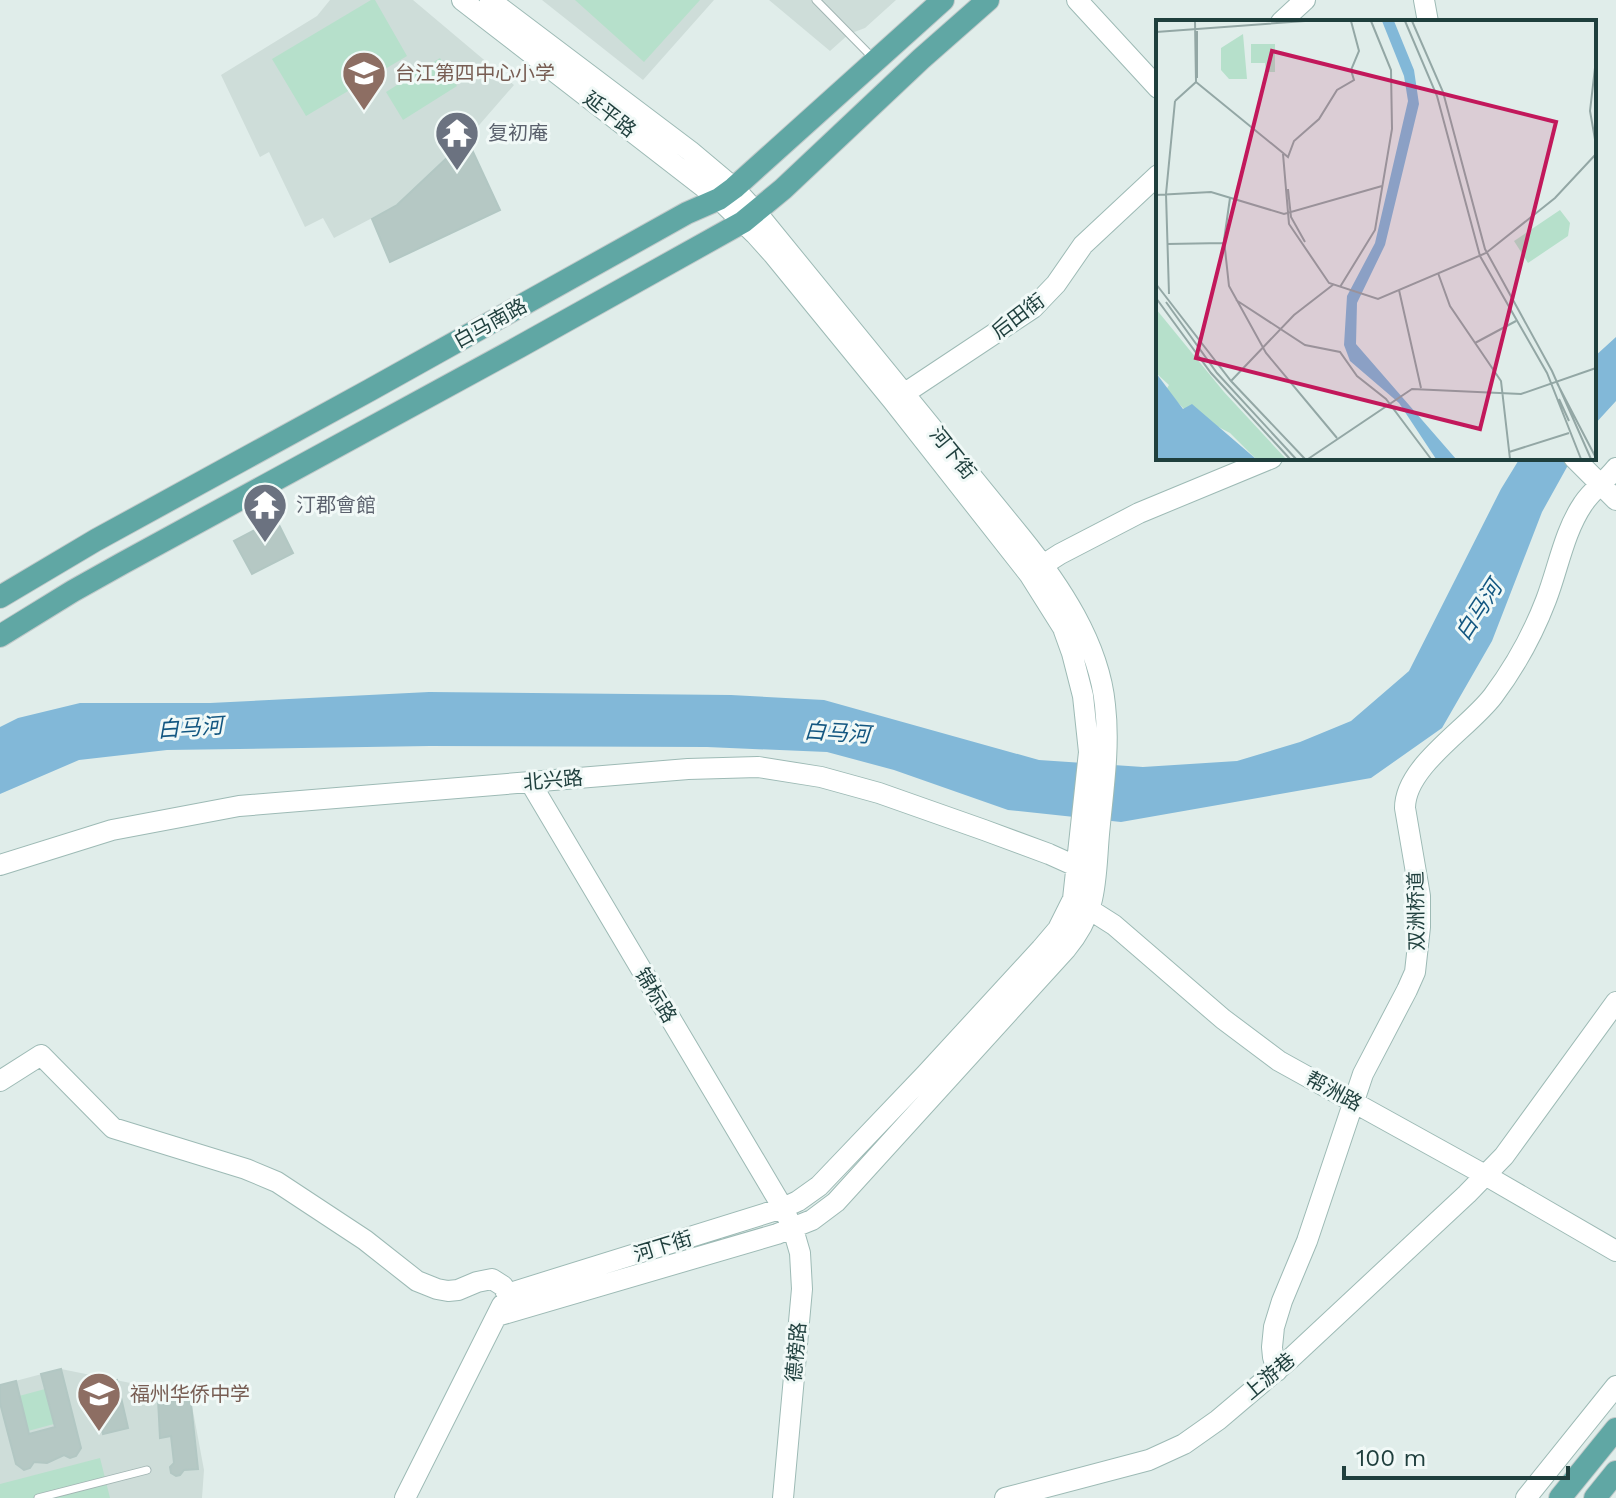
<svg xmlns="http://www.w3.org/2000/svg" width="1616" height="1498" font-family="'Work Sans','Noto Sans SC',sans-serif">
	<rect width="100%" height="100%" fill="#e0edea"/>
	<!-- built -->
	<path fill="#ceddd9" d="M330 0H413L514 85 467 139 397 205 334 238 323 218 305 227 269 152 260 157 221 75 317 16Z
		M542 0H714L643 80Z
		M769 0H896L865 28 849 34 830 51Z
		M61 1369 190 1395 204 1470 202 1498H0V1385Z"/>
	<!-- green -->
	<path fill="#b6e0cb" d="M371 0H375L407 56 306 116 272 59Z
		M575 0H700L644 62Z
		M440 58 457 86 403 120 386 92Z
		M45 1389 54 1424 28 1431 19 1396Z
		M100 1458 110 1498H0V1484Z"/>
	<!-- water -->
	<path fill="#82b8d8" d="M1616 337V401L1594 425V357Z
		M1520 458H1572L1542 512 1492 641 1442 728 1371 778 1121 822 1008 810 894 770 827 752 707 747 430 746 167 750 79 760 0 794V727L18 718 80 703H210L429 692 731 695 824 700 1039 760 1143 767 1237 761 1300 742 1351 721 1409 671 1501 489Z"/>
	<!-- building -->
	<path fill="#b5c8c4" stroke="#b2c7c3" stroke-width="2" d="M467 139 500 210 390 262 372 219 397 205Z
		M276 519 293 553 252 574 234 541Z
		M61 1369 81 1448 76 1456 70 1458 64 1455 47 1463 34 1462 30 1468 24 1470 16 1464 0 1403V1385L16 1381 29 1434 55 1427 41 1374Z
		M117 1380 128 1428 103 1434 92 1386Z
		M190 1395 198 1469 184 1470 180 1475 176 1476 171 1473 170 1467 174 1463 171 1436 160 1438 158 1399Z"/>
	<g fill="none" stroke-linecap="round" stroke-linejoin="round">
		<!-- lane casing -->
		<g stroke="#a2b5b3" stroke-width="9">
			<path id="lane" d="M816 0 873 58
				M38 1498 147 1470"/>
		</g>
		<!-- secondary casing -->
		<g stroke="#9dbab5" stroke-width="22">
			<path id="secondary" d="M462 0 719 199 755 234 773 254 893 401 1029 574 1063 628 1072 653 1083 696 1089 752 1073 899 1058 929 1041 949 926 1074 819 1186 798 1201 783 1208 507 1294
				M490 0 690 151 734 188 757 213 1021 537C1059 584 1099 643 1105 705 1110 748 1103 791 1099 834 1095 881 1098 911 1066 949L836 1202 812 1220 777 1234 497 1316
				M1077 0 1158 88
				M1424 0 1428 22
				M1281 22 1305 0
				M896 399 1033 308 1056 284 1083 245 1158 175
				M1574 458 1616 500
				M1032 572 1060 554 1139 513 1272 458
				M530 782 783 1208 793 1229 800 1253 802 1289 783 1498
				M0 865 112 830 239 806 688 769 758 767 821 777 879 793 984 830 1049 854 1089 872
				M1081 904 1114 925 1223 1019 1279 1061 1485 1175 1616 1251
				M0 1081 41 1055 113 1128 246 1169 277 1182 365 1240 417 1281 437 1289 448 1291 458 1290 477 1282 492 1279 503 1286 507 1294
				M1277 1371 1273 1357 1272 1347 1274 1327 1282 1301 1307 1241 1363 1074 1407 990 1415 972 1420 927V896L1405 808C1405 766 1468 729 1493 696 1514 668 1533 634 1546 600 1558 569 1564 532 1583 504 1592 490 1606 481 1616 468
				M405 1498 502 1305
				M1005 1498 1149 1460 1184 1444 1218 1420 1290 1359 1467 1194 1504 1156 1616 1002
				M1526 1498 1616 1386"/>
		</g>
		<!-- primary casing -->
		<g stroke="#c0c9c9" stroke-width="24">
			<path id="primary" d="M0 597 96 540 370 390 687 213 719 199 734 188 943 0
				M0 636 73 591 123 563 519 347 743 222 783 189 921 59 988 0
				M1560 1498 1616 1429
				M1595 1498 1616 1472"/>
		</g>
		<!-- lane -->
		<use href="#lane" stroke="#fff" stroke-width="7"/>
		<!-- secondary -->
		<use href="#secondary" stroke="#fff" stroke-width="20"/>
		<!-- primary -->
		<use href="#primary" stroke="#60a7a4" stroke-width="22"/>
	</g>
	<!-- icons -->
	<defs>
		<g id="school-pin" transform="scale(2.3)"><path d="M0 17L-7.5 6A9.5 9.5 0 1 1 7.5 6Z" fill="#8d6e63" stroke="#f1f9f7"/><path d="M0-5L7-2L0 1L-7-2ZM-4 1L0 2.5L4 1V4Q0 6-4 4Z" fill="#fff"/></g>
		<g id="temple-pin" transform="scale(2.3)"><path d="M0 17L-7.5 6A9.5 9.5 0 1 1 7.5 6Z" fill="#6b7280" stroke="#f1f9f7"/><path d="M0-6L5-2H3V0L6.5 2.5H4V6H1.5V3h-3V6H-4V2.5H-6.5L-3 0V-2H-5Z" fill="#fff"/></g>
	</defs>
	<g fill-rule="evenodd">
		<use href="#school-pin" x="364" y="73"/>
		<use href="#temple-pin" x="457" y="133"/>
		<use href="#temple-pin" x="265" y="505"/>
		<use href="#school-pin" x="99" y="1394"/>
	</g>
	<g text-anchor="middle" stroke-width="6" stroke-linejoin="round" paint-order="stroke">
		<!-- education labels -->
		<g font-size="20" fill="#785e54" stroke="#f1f9f7" text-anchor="start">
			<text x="395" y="80">台江第四中心小学</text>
			<text x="130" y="1401">福州华侨中学</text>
		</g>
		<!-- street labels -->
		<g font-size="20" fill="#1f3f3d" stroke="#f1f9f7">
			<text transform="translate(610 114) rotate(38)" y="7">延平路</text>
			<text transform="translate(1018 316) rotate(-37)" y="7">后田街</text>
			<text transform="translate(490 323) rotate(-29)" y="7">白马南路</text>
			<text transform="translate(953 453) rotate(51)" y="7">河下街</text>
			<text transform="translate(553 780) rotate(-5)" y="7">北兴路</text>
			<text transform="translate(1416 911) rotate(-91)" y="7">双洲桥道</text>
			<text transform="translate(656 995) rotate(59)" y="7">锦标路</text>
			<text transform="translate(1334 1091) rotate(28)" y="7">帮洲路</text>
			<text transform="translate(663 1246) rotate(-17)" y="7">河下街</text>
			<text transform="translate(796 1352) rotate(-85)" y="7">德榜路</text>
			<text transform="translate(1269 1376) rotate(-40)" y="7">上游巷</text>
		</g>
		<!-- worship labels -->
		<g font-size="20" fill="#5b616d" stroke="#f1f9f7" text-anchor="start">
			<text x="488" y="140">复初庵</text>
			<text x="296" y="512">汀郡會館</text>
		</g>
		<!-- water labels -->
		<g font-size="22" font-style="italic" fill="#135781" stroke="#f1f9f7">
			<text transform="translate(1478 610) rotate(-57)" y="8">白马河</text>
			<text transform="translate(190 727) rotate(-4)" y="8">白马河</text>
			<text transform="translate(837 732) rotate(4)" y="8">白马河</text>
		</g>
	</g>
	<!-- overview -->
	<g transform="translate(1156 20)">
		<rect width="440" height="440" fill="#e0edea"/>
		<path d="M87 14 91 59H73L65 50V28ZM95 24H119V52H110L109 43H95ZM404 190 414 203 412 216 372 243 358 221ZM0 289 68 372 130 439H100L74 413 28 389 10 370 13 365 0 353Z" fill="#b6e0cb"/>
		<path d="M226 1H238L258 50 263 84 229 225 201 283 200 324 300 439H280L243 383 194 341 188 325 191 276 219 223 252 81 248 56ZM0 353 27 389 36 384 100 439H0Z" fill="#82b8d8"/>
		<path fill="none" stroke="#93a7a5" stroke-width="2" d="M249 1 281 76 324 236 391 353 425 439M256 1 287 72 329 229 396 351 435 439M41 11V58M0 12 149 1M440 39 434 91 440 125M40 62 132 137 138 121 163 99 181 70 198 60 195 50 203 31 195 1M19 81 40 62 39 1M127 134 133 204 173 263 222 279 330 233 399 178 440 134M132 169 135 197 149 222M0 175 55 172 128 194 226 166M74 178 68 220 73 266 110 333 181 418M11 224 68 223M282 253 294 286 345 361 354 439M0 264 75 361 149 439M184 267 219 210 236 109 235 50 215 1M243 270 265 368M13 274 10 174 19 81M0 278 55 353 134 439M80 280 149 325 184 332 201 356 230 379 275 439M10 282 61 353 140 439M319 323 360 301M75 361 138 295 178 264M401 363 440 438M403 379 413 401M353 432 413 413M152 439 256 369 365 374 440 348"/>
		<path fill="#c2185b" fill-opacity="0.15" stroke="#c2185b" stroke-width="4" d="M116 31 400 102 324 409 40 338Z"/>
		<rect width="440" height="440" fill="none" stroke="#1f3f3d" stroke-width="4"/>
	</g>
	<!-- scale -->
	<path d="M1344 1466v12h224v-12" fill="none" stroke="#1f3f3d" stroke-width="4"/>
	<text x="1356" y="1466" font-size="24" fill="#1f3f3d" stroke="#f1f9f7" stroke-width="6" paint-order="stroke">100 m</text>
</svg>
